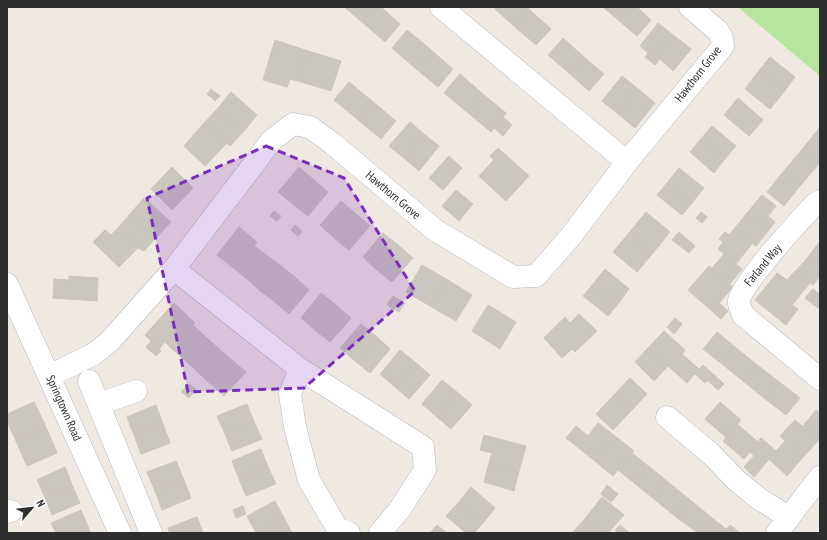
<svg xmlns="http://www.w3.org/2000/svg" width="827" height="540" font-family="'PT Sans Narrow',sans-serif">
	<rect width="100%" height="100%" fill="#efe9e1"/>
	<!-- green -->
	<path fill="#b6e59e" d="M738 7H820V76Z"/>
	<!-- building -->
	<path fill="#cbc7bf" stroke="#cbc5ba" d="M344 7H375L362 22Z
		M375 7H381L400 24 385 42 362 22Z
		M497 7H527L531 11 516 28 495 9Z
		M603 7H627L617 19Z
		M627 7H637L651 20 637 36 617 19Z
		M531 11 551 29 536 45 516 28Z
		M658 23 672 34 650 61 645 57 648 53 640 46Z
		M407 30 430 49 415 68 392 48Z
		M672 34 691 49 673 71 660 59 655 65 650 61Z
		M563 38 584 57 569 73 548 55Z
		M275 40 308 51 298 81 290 79 287 87 263 80Z
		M430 49 453 69 438 87 415 68Z
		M308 51 341 61 331 91 298 81Z
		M584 57 604 74 589 91 569 73Z
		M770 57 795 77 784 92 758 72Z
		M758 72 784 92 770 109 745 89Z
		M460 74 483 94 467 112 444 93Z
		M622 76 637 88 617 113 602 101Z
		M349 82 372 101 357 119 334 100Z
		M637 88 655 103 635 128 617 113Z
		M211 89 220 96 215 101 207 94Z
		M231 92 257 115 244 131 218 108Z
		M483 94 506 113 491 132 467 112Z
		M738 98 763 120 749 136 724 115Z
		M372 101 396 121 381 139 357 119Z
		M218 108 244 131 230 146 204 123Z
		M503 117 512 125 503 136 494 128Z
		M410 122 424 134 404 158 389 146Z
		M204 123 227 143 205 166 184 146Z
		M712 126 736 146 724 160 700 140Z
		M820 127V162L817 166 800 152Z
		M424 134 439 146 419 171 404 158Z
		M700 140 724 160 714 173 690 152Z
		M498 148 529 176 506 201 479 176 494 160 490 156Z
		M800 152 817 166 800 186 783 172Z
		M449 156 462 168 443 190 429 178Z
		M172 167 193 188 172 210 151 189Z
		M299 167 313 179 293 204 278 192Z
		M679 168 704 188 692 203 667 183Z
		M783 172 800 186 784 206 767 192Z
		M313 179 328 192 308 216 293 204Z
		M667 183 692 203 682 215 657 195Z
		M456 190 473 204 459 221 442 206Z
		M762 195 776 206 768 216 775 222 769 230 747 213Z
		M144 198 171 222 156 238 130 214Z
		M341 201 355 213 334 238 320 225Z
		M274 211 281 216 277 221 270 216Z
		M646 212 670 232 653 253 629 233Z
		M701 212 707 217 702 223 696 218Z
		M355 213 370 226 349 250 334 238Z
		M747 213 769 230 756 246 734 229Z
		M130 214 156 238 144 251 138 248 118 228Z
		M295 225 302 231 298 236 291 230Z
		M239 227 257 242 254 246 265 254 246 278 217 255Z
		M118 228 138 248 119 267 93 242 105 230 111 235Z
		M734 229 752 244 736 264 718 249 723 242 719 239 725 232 729 235Z
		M679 232 695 246 689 253 672 240Z
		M383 233 398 245 377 270 363 257Z
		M629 233 653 253 637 272 613 252Z
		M820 241V266L808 257Z
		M398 245 413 258 392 282 377 270Z
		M265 254 280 265 259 290 246 278Z
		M724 254 742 269 730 284 712 268Z
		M808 257 820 266V276L813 285 796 271Z
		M280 265 295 277 274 301 259 290Z
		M422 265 446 279 430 306 406 292Z
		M709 266 733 287 719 303 728 311 721 319 688 290Z
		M605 269 629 289 618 304 593 284Z
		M795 271 810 283 792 305 798 309 786 325 755 300 777 273 787 280Z
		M69 276 98 278 97 301 53 298 54 279 69 280Z
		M295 277 309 290 289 314 274 301Z
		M446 279 472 295 456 321 430 306Z
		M593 284 618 304 608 316 583 296Z
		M813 289 820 295V306L818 308 805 298Z
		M321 293 336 305 315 330 301 318Z
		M393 296 405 303 399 312 387 305Z
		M174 303 195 323 171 348 165 342 159 349 145 335Z
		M336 305 351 318 330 342 315 330Z
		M488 305 516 322 500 349 472 331Z
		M579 314 597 331 575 352 572 349 562 358 544 338 565 317 570 323Z
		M675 318 682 324 674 334 667 327Z
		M361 324 376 336 355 361 340 348Z
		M193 325 209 340 188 363 171 348Z
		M664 331 685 350 682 354 699 369 687 383 648 348Z
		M717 332 735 347 722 364 703 349Z
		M376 336 390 349 370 373 355 361Z
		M209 340 226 355 205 379 188 363Z
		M151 341 161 351 156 356 146 347Z
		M735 347 756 364 743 381 722 364Z
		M648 348 668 366 654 381 635 362Z
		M400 350 415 362 395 387 380 374Z
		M226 355 246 372 224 396 205 379Z
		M415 362 430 375 409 399 395 387Z
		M756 364 778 381 764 398 743 381Z
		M703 365 713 374 705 383 695 374Z
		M713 374 724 384 718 390 707 380Z
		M630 378 647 394 630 412 613 396Z
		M442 380 457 392 437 417 422 404Z
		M778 381 800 398 786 415 764 398Z
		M189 384 196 389 189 398 181 392Z
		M457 392 472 405 451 429 437 417Z
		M613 396 630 412 613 430 596 414Z
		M34 402 46 427 16 441 7 421V414Z
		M720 402 741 420 726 437 705 419Z
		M247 404 254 422 225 434 217 416Z
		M156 405 163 424 134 435 127 417Z
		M816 410 820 413V441L803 426Z
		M795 420 819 440 803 457 780 436Z
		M254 422 262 439 232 451 225 434Z
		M598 423 615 436 595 461 566 438 576 426 588 436Z
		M163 424 170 443 141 454 134 435Z
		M737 424 758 442 744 459 723 441Z
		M46 427 57 453 27 466 16 441Z
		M484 435 526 446 519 471 489 463 492 453 480 450Z
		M615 436 634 451 613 476 595 461Z
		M761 438 776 451 754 477 744 467 754 456 750 452Z
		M785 441 803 457 787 476 769 459Z
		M261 449 268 467 239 479 232 461Z
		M632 453 647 465 633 482 618 470Z
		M176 461 184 480 155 491 147 472Z
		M489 463 519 471 514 491 484 482Z
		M647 465 668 482 654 499 633 482Z
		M65 467 72 485 45 497 37 480Z
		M268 467 276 484 246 496 239 479Z
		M184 480 191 498 162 510 155 491Z
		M668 482 689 499 676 517 654 499Z
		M72 485 80 503 52 515 45 497Z
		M607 485 618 494 611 502 601 494Z
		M471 487 495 508 483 523 459 502Z
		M602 497 624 515 608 533H599L584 520Z
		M689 499 711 517 698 533 676 517Z
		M275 501 284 518 256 533 247 516Z
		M459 502 483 523 474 533H466L446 516Z
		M243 506 246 514 236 518 233 510Z
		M81 510 89 529 79 533H56L51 523Z
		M197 517 203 533H170L168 528Z
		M711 517 726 529 723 533H698Z
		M284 518 292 533H256Z
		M584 520 599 533H572Z
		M437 525 447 533H430Z
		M620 525 630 533H618L615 530Z
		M730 525 740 533H723Z
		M89 529 91 533H79Z"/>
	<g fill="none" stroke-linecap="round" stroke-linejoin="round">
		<!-- minor casing -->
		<g stroke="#b4b7c1" stroke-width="23">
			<path id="minor" d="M441 7 627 162
				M820 201 815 204C801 219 740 285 739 301 738 305 742 311 743 315L820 379
				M174 269 300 369 423 447 425 470 400 509 380 533
				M7 284 120 533
				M300 369 290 394 295 427 309 480 337 528 349 533
				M49 376 94 354 109 342 174 269 272 140 293 124 310 127 333 144 435 230 513 277 536 276 571 236 627 162 723 46 722 38 718 31 690 7
				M89 381 151 533
				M99 404 136 391
				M667 417 711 454 736 480 758 498 788 517
				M7 512 11 511
				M777 533 820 477"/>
		</g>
		<!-- minor -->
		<use href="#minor" stroke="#fff" stroke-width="22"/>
	</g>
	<!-- marked area -->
	<path fill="#7b2cbf" fill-opacity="0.2" stroke="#7b2cbf" stroke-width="3" stroke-dasharray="8 5" stroke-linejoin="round" d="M266 146 344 178 415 291 304 388 188 392 147 198Z"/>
	<g text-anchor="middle" stroke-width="4" stroke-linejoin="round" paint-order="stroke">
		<!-- street labels -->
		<g font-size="12" fill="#2e2e2e" stroke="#fff">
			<text transform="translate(698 74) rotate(-52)" y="4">Hawthorn Grove</text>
			<text transform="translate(393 195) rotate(40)" y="4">Hawthorn Grove</text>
			<text transform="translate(763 265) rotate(-50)" y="4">Farland Way</text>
			<text transform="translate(64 408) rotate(66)" y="4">Springtown Road</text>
		</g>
	</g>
	<!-- border -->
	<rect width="827" height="540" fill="none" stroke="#2e2e2e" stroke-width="16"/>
	<!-- north arrow -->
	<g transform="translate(32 508) rotate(62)" stroke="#ffffff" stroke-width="3" paint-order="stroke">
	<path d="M0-3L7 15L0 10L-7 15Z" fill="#2e2e2e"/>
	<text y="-6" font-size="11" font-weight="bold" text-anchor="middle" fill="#2e2e2e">N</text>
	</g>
</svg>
